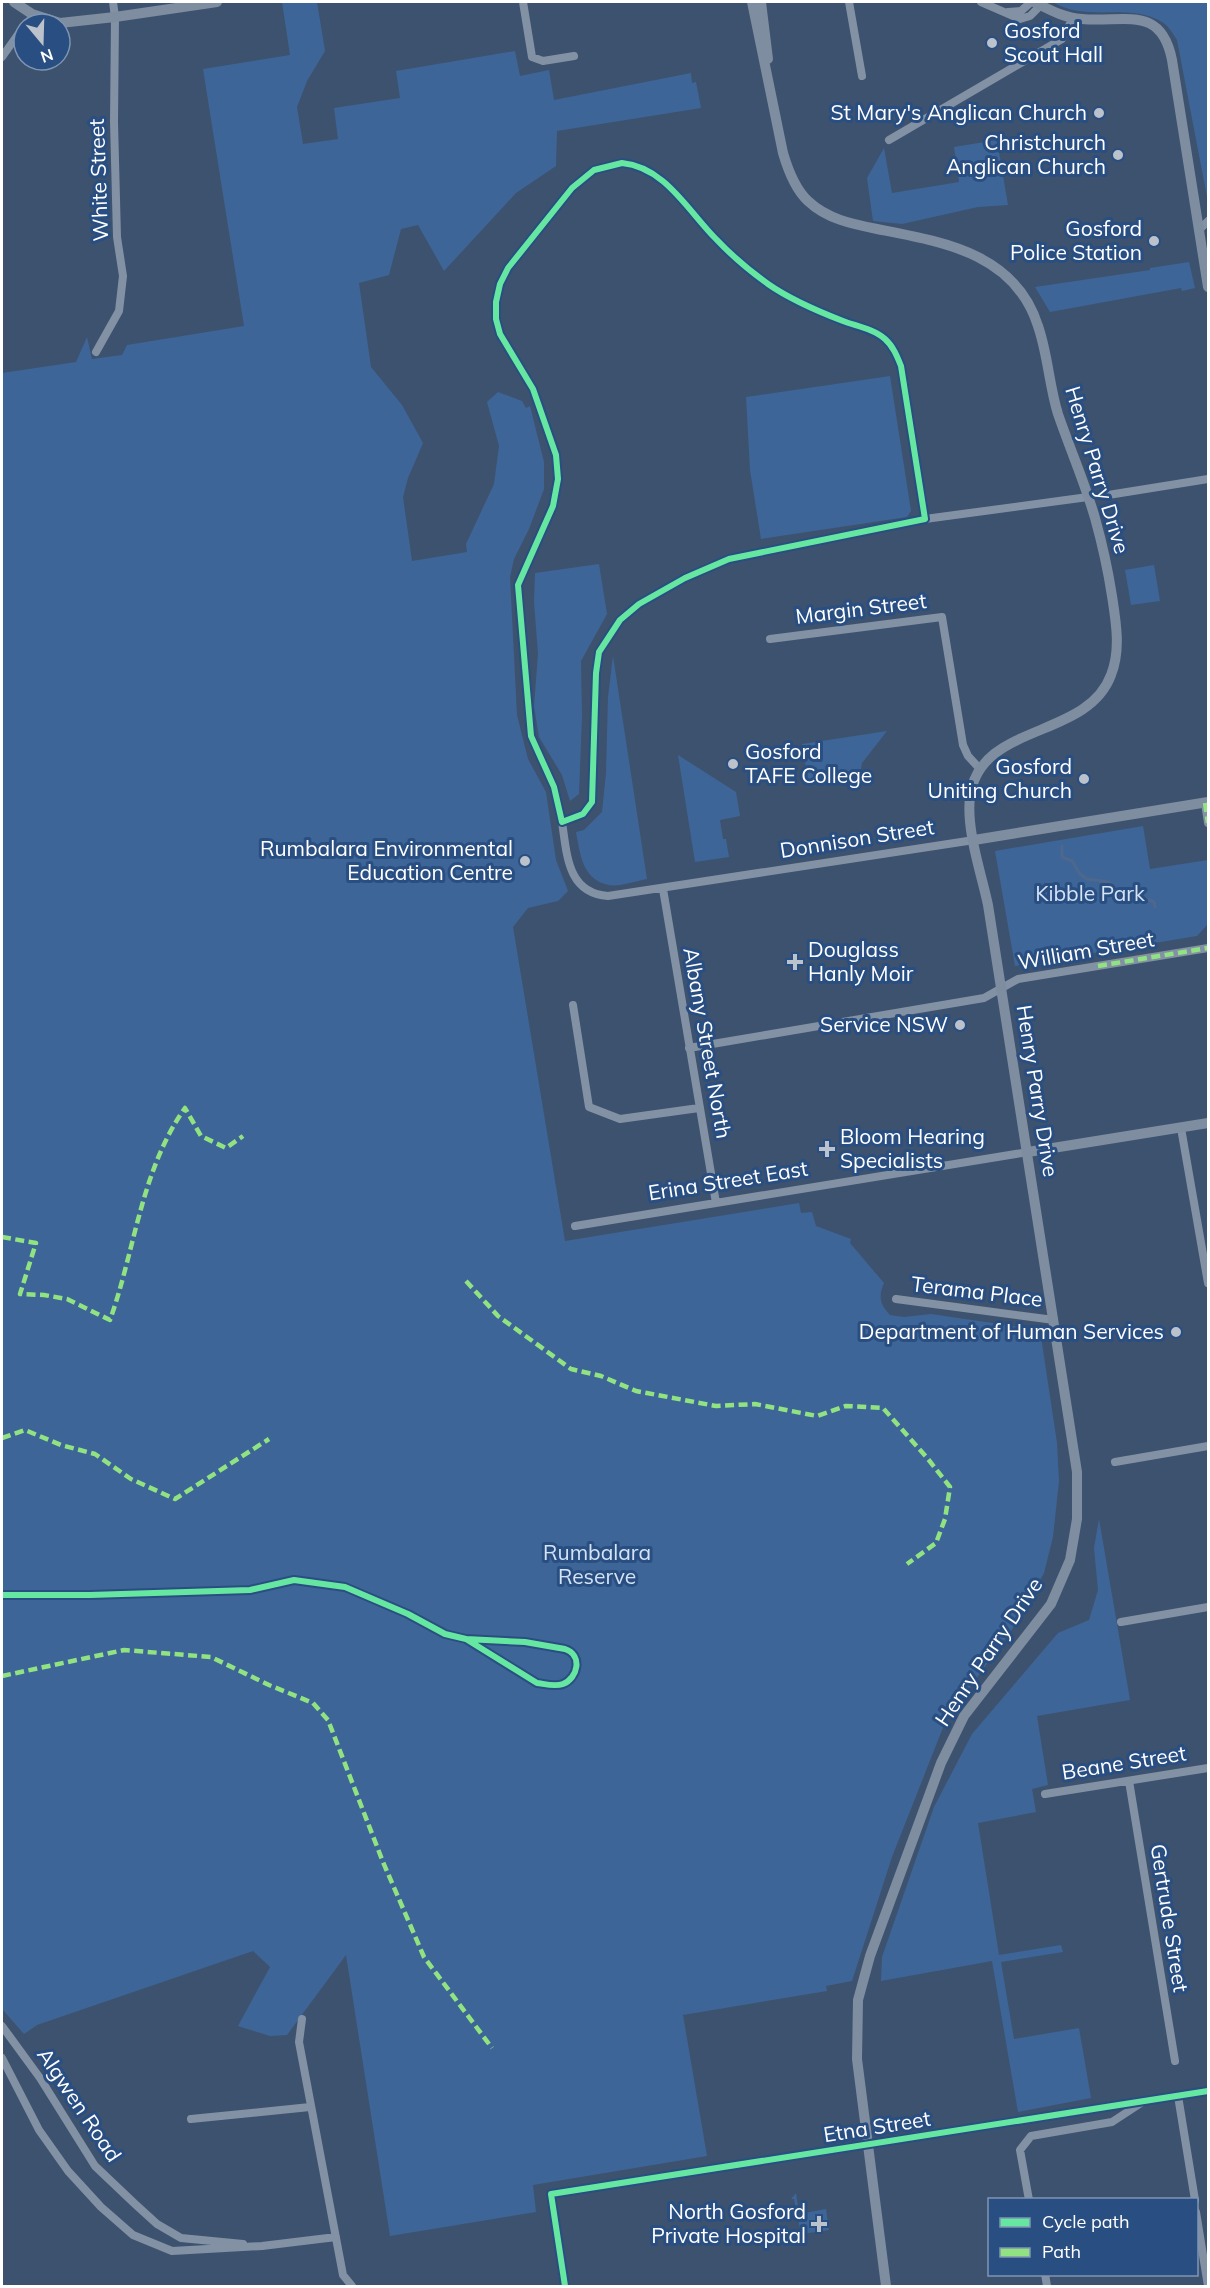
<svg xmlns="http://www.w3.org/2000/svg" width="1210" height="2288" font-family="Mulish,sans-serif">
	<rect width="100%" height="100%" fill="#3d526e"/>
	<!-- green -->
	<path fill="#3e6598" d="M282 2H317L325 51 307 81 297 107 303 144 338 139 334 108 400 98 396 71 515 51 520 76 549 70 554 100 691 73 692 83 696 82 701 108 557 131 556 166 516 193 444 271 418 225 401 229 389 275 359 283 371 367 402 405 423 443 408 478 403 497 412 561 467 552 466 544 494 484 499 446 487 402 498 392 522 401 526 408 530 406 544 462V489L529 529 514 559 510 577 517 715 528 759 546 792 556 860 568 891 558 901 528 908 513 927 565 1241 799 1203 801 1213 812 1212 816 1226 851 1239 850 1243 884 1283C878 1297 880 1304 890 1315L904 1317 931 1314 1040 1330 1057 1443 1059 1481 1053 1537 1044 1573 1011 1631 946 1720 892 1857 852 1981 826 1986 827 1991 683 2015 707 2156 533 2185 536 2212 390 2236 346 1955 287 2035 270 2036 238 2026 270 1967 253 1951 37 2025 24 2034 2 2009V373L76 362 87 337 92 359 122 355 127 345 244 326 203 69 290 55Z
		M1053 2H1208V202L1177 40C1173 34 1168 25 1162 22 1128 2 1087 23 1053 2Z
		M997 140 1008 205 978 207 902 224 873 221 867 178 884 148 892 193 959 182 954 147Z
		M1189 262 1195 288 1182 291 1181 288 1050 312 1035 287 1150 270V268Z
		M890 376 911 511 907 517 761 539 750 470 746 397Z
		M599 564 607 614 581 661 582 716 579 794 570 801 562 775 539 737 534 706 538 654 534 602 535 573Z
		M1154 565 1160 601 1131 605 1125 570Z
		M613 656 647 879C636 881 619 887 609 885 582 880 580 853 576 832L584 830 602 812 606 773 608 697Z
		M887 731 862 763 860 775 809 784 802 744Z
		M678 755 736 792 740 816 720 820 723 839H726L729 857 695 862Z
		M1143 826 1150 869 1208 860V924L1197 936 1015 966 995 851Z
		M1099 1519 1130 1700 1037 1716 1048 1785 1032 1789 1036 1812 978 1823 999 1955 1061 1945 1063 1952 1001 1962 1014 2039 1079 2028 1091 2098 1018 2112 992 1961 881 1981 882 1957 934 1807 972 1734 1058 1633 1089 1620 1098 1590 1094 1548Z
		M796 2193 799 2214 826 2209 829 2230 802 2234 803 2240 798 2241 797 2235 801 2234 794 2199H791Z"/>
	<g fill="none" stroke-linecap="round" stroke-linejoin="round">
		<!-- stream -->
		<path stroke="#4d688c" stroke-width="3" d="M1062 846V857L1072 861 1080 874 1087 879 1109 882 1118 891
			M1129 898 1146 899 1154 902 1155 907"/>
		<!-- street -->
		<path stroke="#8391a4" stroke-width="8" d="M523 2 532 57 543 61 574 56
			M849 2 862 76
			M981 2 1020 19 1030 16 1041 5
			M1008 12 1021 11 1031 2
			M2 57 24 26
			M889 140 1062 39 1073 18
			M622 163C665 167 688 211 716 239 732 256 750 271 768 284 791 300 817 311 843 321 856 326 874 329 885 339 893 346 897 356 901 366L925 519 729 559 685 578 639 604 620 620 599 652 596 673 592 802 583 814 562 822 554 787 531 736 518 585 553 506 558 479 556 455 533 389 500 334 496 319V302L500 284 508 268 572 188 594 170Z
			M1199 230 1208 221
			M96 352 119 311 123 276 117 237 114 122 115 17 113 2
			M1102 496 1208 479
			M925 519 1088 497
			M770 639 942 617 963 745 968 756 980 769
			M1205 803 1208 823
			M562 822C567 854 567 893 608 896L974 840
			M663 889 716 1203
			M573 1005 589 1107 620 1119 699 1108
			M689 1048 984 998 1018 979 1208 948
			M1181 1128 1208 1283
			M575 1226 1028 1152
			M896 1299 1054 1320
			M1115 1462 1208 1446
			M2 1595H90L250 1590 294 1580 345 1587 408 1614 445 1634 466 1639 537 1683C545 1684 555 1687 563 1684 578 1678 583 1655 565 1649L525 1642 466 1639
			M1121 1622 1208 1607
			M1129 1781 1175 2061
			M1045 1794 1208 1768
			M302 2019 299 2042 343 2275 352 2286
			M2 2026 40 2078 95 2166 135 2204 157 2224 181 2238 243 2244
			M2 2058 39 2130 68 2171 101 2207 133 2235 172 2251 262 2246 336 2237
			M1178 2096 1195 2200
			M191 2119 310 2107
			M1029 2200 1020 2150 1031 2136 1112 2122 1141 2103
			M1196 2212 1208 2286
			M1045 2274 1047 2286
			M565 2286 551 2194 1208 2091"/>
		<!-- secondary -->
		<path stroke="#7e8da0" stroke-width="10" d="M14 2 32 14 60 23 115 17 217 2
			M752 2 783 153C788 170 795 189 808 201 827 219 852 224 877 229 943 242 1015 253 1038 326 1048 355 1049 385 1058 414 1070 449 1085 483 1095 518 1102 543 1108 570 1112 596 1116 622 1121 650 1111 675 1087 740 979 722 970 797 966 830 981 872 988 905L1077 1472V1519L1070 1560 1051 1604 964 1716 941 1763 870 1956 858 2000 857 2059 886 2286
			M761 2 768 59
			M1034 2C1050 10 1064 18 1082 19 1124 23 1161 4 1172 60L1208 287
			M974 840 1208 802
			M1028 1152 1208 1123"/>
		<!-- quiet -->
		<path stroke="#91e382" stroke-width="4.5" stroke-dasharray="9 4.5" stroke-linecap="butt" d="M1205 803 1208 823
			M1098 966 1208 948
			M2 1237 36 1243 20 1294 44 1295 67 1299 110 1320C135 1250 141 1170 185 1108L201 1136 226 1148 243 1136
			M466 1281 498 1316 571 1369 601 1376 636 1391 716 1406 755 1404 817 1416 846 1406 883 1408 928 1459 950 1487 945 1519 936 1543 907 1564
			M2 1438 25 1430 61 1445 95 1454 131 1479 175 1499 269 1439
			M2 1676 124 1650 211 1657 269 1685 313 1703 328 1720 383 1862 424 1957 492 2048"/>
		<!-- cycleway casing -->
		<g stroke="#294e82" stroke-width="10">
			<path id="cycleway" d="M622 163C665 167 688 211 716 239 732 256 750 271 768 284 791 300 817 311 843 321 856 326 874 329 885 339 893 346 897 356 901 366L925 519 729 559 685 578 639 604 620 620 599 652 596 673 592 802 583 814 562 822 554 787 531 736 518 585 553 506 558 479 556 455 533 389 500 334 496 319V302L500 284 508 268 572 188 594 170Z
				M2 1595H90L250 1590 294 1580 345 1587 408 1614 445 1634 466 1639 537 1683C545 1684 555 1687 563 1684 578 1678 583 1655 565 1649L525 1642 466 1639
				M565 2286 551 2194 1208 2091"/>
		</g>
		<!-- cycleway -->
		<use href="#cycleway" stroke="#66e7a1" stroke-width="6"/>
	</g>
	<!-- markers -->
	<g fill="#bbc2cc" stroke="#294e82" stroke-width="2">
		<circle cx="992" cy="43" r="6"/>
		<circle cx="1099" cy="113" r="6"/>
		<circle cx="1118" cy="155" r="6"/>
		<circle cx="1154" cy="241" r="6"/>
		<circle cx="733" cy="764" r="6"/>
		<circle cx="1084" cy="779" r="6"/>
		<circle cx="525" cy="861" r="6"/>
		<path d="M792 953h6v6h6v6h-6v6h-6v-6h-6v-6h6z"/>
		<circle cx="960" cy="1025" r="6"/>
		<path d="M824 1140h6v6h6v6h-6v6h-6v-6h-6v-6h6z"/>
		<circle cx="1176" cy="1332" r="6"/>
		<path d="M816 2215h6v6h6v6h-6v6h-6v-6h-6v-6h6z"/>
	</g>
	<g text-anchor="middle" stroke-width="6" stroke-linejoin="round" paint-order="stroke">
		<!-- poi labels -->
		<g font-size="21" fill="#fff" stroke="#294e82" text-anchor="end">
			<text x="1004" y="38" text-anchor="start">Gosford<tspan x="1004" dy="24">Scout Hall</tspan></text>
			<text x="1087" y="120">St Mary's Anglican Church</text>
			<text x="1106" y="150">Christchurch<tspan x="1106" dy="24">Anglican Church</tspan></text>
			<text x="1142" y="236">Gosford<tspan x="1142" dy="24">Police Station</tspan></text>
			<text x="745" y="759" text-anchor="start">Gosford<tspan x="745" dy="24">TAFE College</tspan></text>
			<text x="1072" y="774">Gosford<tspan x="1072" dy="24">Uniting Church</tspan></text>
			<text x="513" y="856">Rumbalara Environmental<tspan x="513" dy="24">Education Centre</tspan></text>
			<text x="808" y="957" text-anchor="start">Douglass<tspan x="808" dy="24">Hanly Moir</tspan></text>
			<text x="948" y="1032">Service NSW</text>
			<text x="840" y="1144" text-anchor="start">Bloom Hearing<tspan x="840" dy="24">Specialists</tspan></text>
			<text x="1164" y="1339">Department of Human Services</text>
			<text x="806" y="2219">North Gosford<tspan x="806" dy="24">Private Hospital</tspan></text>
		</g>
		<!-- street labels -->
		<g font-size="21" fill="#fff" stroke="#294e82">
			<text transform="translate(99 180) rotate(-92)" y="7">White Street</text>
			<text transform="translate(1097 470) rotate(73)" y="7">Henry Parry Drive</text>
			<text transform="translate(861 609) rotate(-7)" y="7">Margin Street</text>
			<text transform="translate(857 839) rotate(-9)" y="7">Donnison Street</text>
			<text transform="translate(1086 951) rotate(-10)" y="7">William Street</text>
			<text transform="translate(707 1043) rotate(80)" y="7">Albany Street North</text>
			<text transform="translate(1037 1091) rotate(81)" y="7">Henry Parry Drive</text>
			<text transform="translate(728 1181) rotate(-9)" y="7">Erina Street East</text>
			<text transform="translate(977 1292) rotate(7)" y="7">Terama Place</text>
			<text transform="translate(989 1652) rotate(-56)" y="7">Henry Parry Drive</text>
			<text transform="translate(1124 1763) rotate(-9)" y="7">Beane Street</text>
			<text transform="translate(1169 1918) rotate(81)" y="7">Gertrude Street</text>
			<text transform="translate(79 2105) rotate(56)" y="7">Algwen Road</text>
			<text transform="translate(877 2127) rotate(-9)" y="7">Etna Street</text>
		</g>
		<!-- park labels -->
		<g font-size="21" fill="#d4e3f5" stroke="#294e82">
			<text x="1090" y="901">Kibble Park</text>
			<text x="597" y="1560">Rumbalara<tspan x="597" dy="24">Reserve</tspan></text>
		</g>
	</g>
	<!-- border -->
	<rect width="1210" height="2288" fill="none" stroke="#ffffff" stroke-width="6"/>
	<!-- legend -->
	<rect x="988" y="2198" width="210" height="78" fill="#294e82" stroke="#7f95b4" stroke-width="1.5"/>
	<rect x="1000" y="2218" width="30" height="9" fill="#66e7a1" stroke="#7f95b4" stroke-width="1.5"/>
	<text x="1042" y="2228" font-size="18" fill="#ffffff">Cycle path</text>
	<rect x="1000" y="2248" width="30" height="9" fill="#91e382" stroke="#7f95b4" stroke-width="1.5"/>
	<text x="1042" y="2258" font-size="18" fill="#ffffff">Path</text>
	<!-- north arrow -->
	<g transform="translate(42 42) rotate(161)"><circle r="28" fill="#294e82" stroke="#7f95b4" stroke-width="1.5"/>
	<path d="M0-4.5L10 22L0 15L-10 22Z" fill="#bbc2cc"/>
	<text y="-9" font-size="16" font-weight="bold" text-anchor="middle" fill="#ffffff">N</text>
	</g>
</svg>
